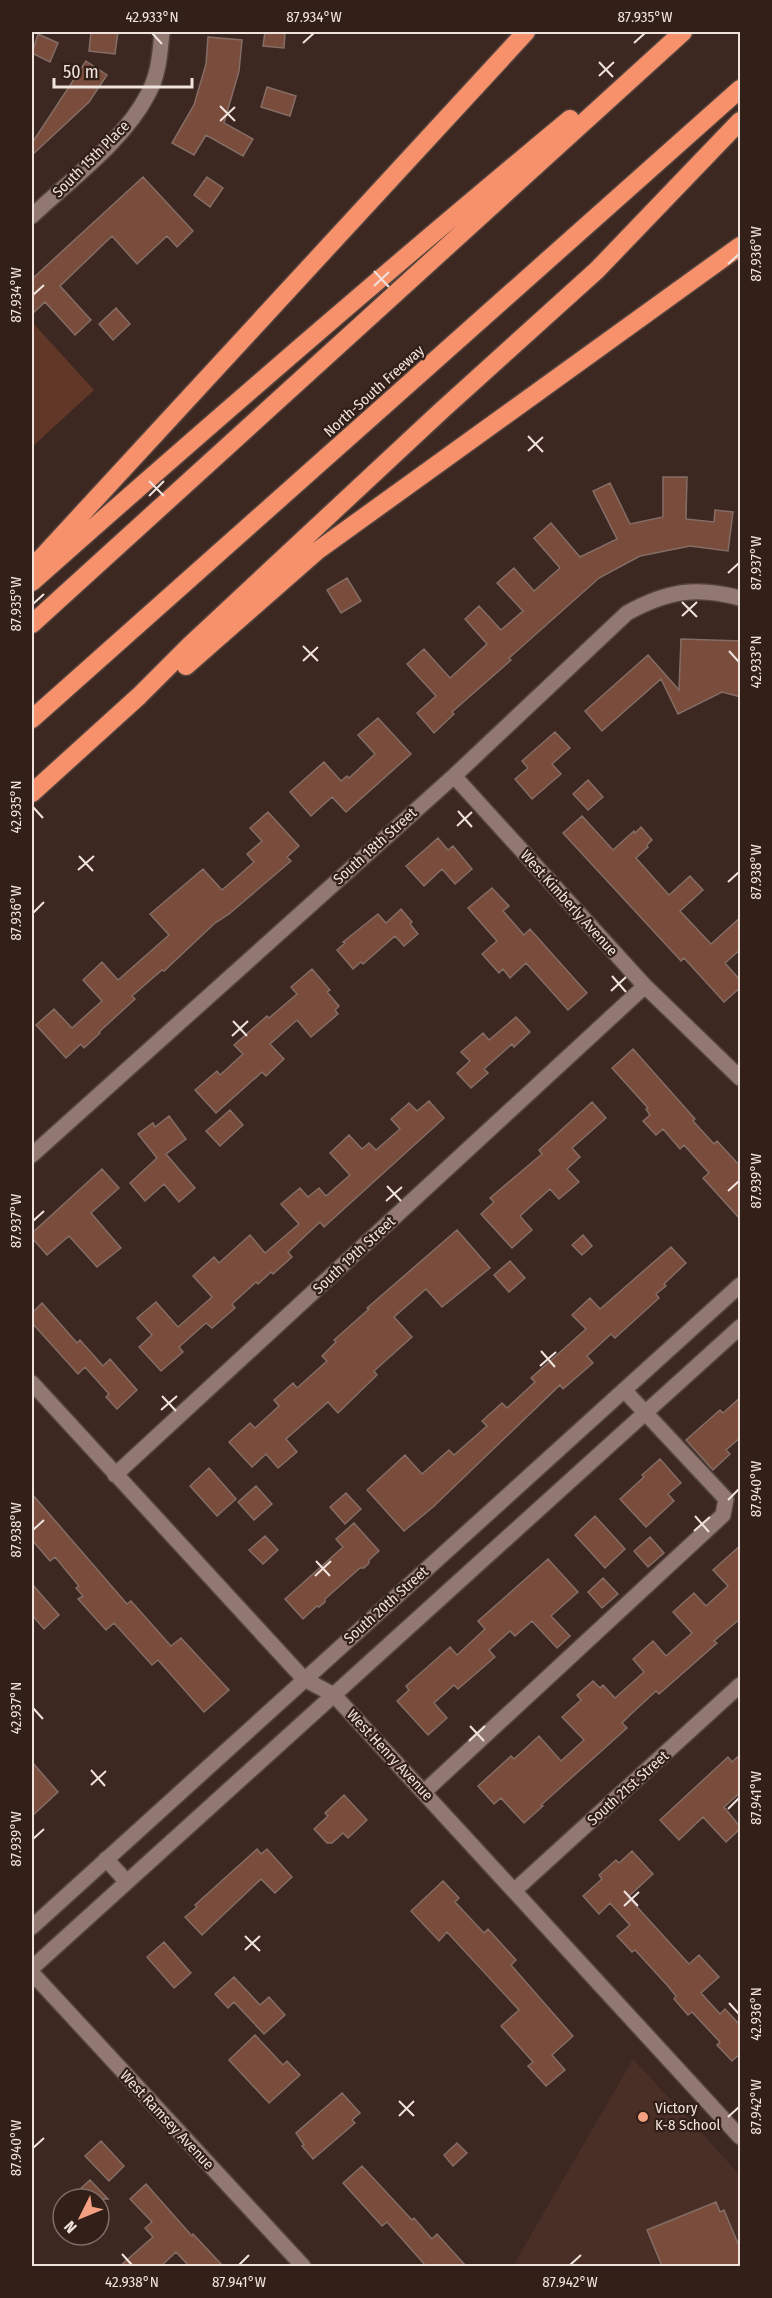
<svg xmlns="http://www.w3.org/2000/svg" width="772" height="2298" font-family="'Fira Sans Condensed',sans-serif">
	<rect width="100%" height="100%" fill="#3c2821"/>
	<!-- built -->
	<path fill="#492f25" d="M633 2059 740 2175V2266H513Z"/>
	<!-- green -->
	<path fill="#613728" d="M32 322 94 390 32 447Z"/>
	<!-- building -->
	<path fill="#794c3c" stroke="#846d65" stroke-width="1.5" d="M91 32H118L115 54 89 51Z
		M265 32H285L284 48 263 46Z
		M38 34 58 43 50 62 32 53Z
		M208 37 242 40 239 71 224 123 253 139 243 156 206 135 194 155 172 143 194 105 206 64Z
		M86 61 107 75 89 102 32 155V143Z
		M267 87 296 96 290 116 261 107Z
		M143 177 193 231 177 247 167 236 137 264 112 236 60 286 91 320 75 335 45 302 32 314V279Z
		M207 177 223 188 210 207 194 195Z
		M116 308 130 324 113 340 99 324Z
		M663 477H687L686 519 714 522 715 510 733 512 728 551 690 546 640 556 599 578 509 658 511 660 452 712 454 714 434 733 417 713 436 696 407 664 424 649 450 678 487 644 465 619 479 606 501 630 523 611 497 583 514 568 534 591 560 568 534 538 551 523 580 557 617 539 593 491 610 483 630 524 663 517Z
		M347 578 361 601 341 613 327 590Z
		M681 639 741 641V697L722 692 678 714 661 679 602 731 585 711 648 655 679 690Z
		M378 718 411 754 346 812 332 797 311 816 290 792 324 762 341 781 347 776 349 778 375 754 358 735Z
		M555 732 570 748 552 764 561 774 532 799 515 779 528 768 522 761Z
		M588 780 603 797 588 810 573 794Z
		M268 812 299 846 287 857 291 861 229 914 215 923 164 971 162 970 132 996 135 999 99 1032 100 1033 84 1048 81 1044 66 1058 36 1025 54 1009 72 1028 102 1001 83 980 102 962 118 980 169 935 150 914 203 869 222 890 254 862 247 854 262 841 250 828Z
		M582 816 613 850 634 831 635 833 641 827 652 840 647 845 648 847 636 858 669 895 690 876 703 890 680 911 711 944 741 917V949L725 963 741 981V987L724 1002 684 958 681 961 563 833Z
		M438 838 448 850 453 846 472 869 455 884 442 869 424 886 406 866Z
		M492 888 509 906 503 911 524 935 530 929 587 993 568 1010 526 963 510 978 503 969 499 973 482 954 497 941 468 908Z
		M401 909 412 922 410 924 418 934 404 946 395 936 363 964 361 962 353 969 337 950 345 943 343 942 378 914 386 923Z
		M312 969 330 990 327 992 339 1006 335 1010 338 1014 311 1037 297 1020 270 1044 284 1059 266 1076 262 1072 216 1113 195 1090 217 1071 220 1075 243 1054 234 1045 267 1016 269 1018 297 994 291 987Z
		M516 1017 530 1032 514 1047 512 1044 484 1069 488 1073 471 1088 457 1073 470 1061 461 1052 483 1033 489 1040Z
		M633 1049 695 1119 693 1121 714 1144 717 1141 741 1167V1220L703 1178 709 1173 684 1145 680 1149 663 1129 656 1135 643 1121 650 1115 646 1109 648 1108 612 1068Z
		M429 1101 444 1118 324 1227 320 1222 288 1252 292 1257 273 1274 271 1272 258 1284 256 1282 232 1304 235 1308 212 1328 206 1323 179 1347 183 1352 161 1371 139 1347 152 1335 137 1318 156 1302 178 1327 212 1297 193 1276 214 1257 219 1263 250 1235 265 1253 299 1224 281 1204 300 1188 308 1197 319 1188 326 1196 350 1175 330 1153 349 1135 362 1149 369 1143 376 1150 400 1129 391 1119 409 1103 417 1111Z
		M592 1102 606 1118 572 1148 580 1157 567 1169 579 1182 559 1199 550 1189 520 1216 532 1230 512 1248 481 1214 494 1202 490 1198 542 1154 539 1150Z
		M230 1110 243 1125 220 1146 206 1131Z
		M169 1116 186 1139 166 1154 195 1188 179 1202 164 1184 145 1201 130 1183 157 1158 138 1134 153 1123 155 1127Z
		M102 1169 119 1188 91 1213 121 1248 97 1267 69 1236 47 1255 32 1238V1233Z
		M457 1230 490 1268 442 1307 426 1289 394 1317 412 1337 374 1371 377 1375 338 1413 328 1402 286 1439 297 1452 278 1468 266 1454 252 1467 229 1442 250 1423 255 1428 279 1406 274 1400 293 1383 297 1388 327 1361 322 1356 336 1342 334 1340 369 1309 367 1308Z
		M583 1235 592 1246 582 1255 572 1245Z
		M671 1247 686 1263 664 1284 666 1286 656 1294 659 1298 615 1338 611 1334 587 1356 593 1363 563 1389 560 1385 433 1507 404 1531 367 1490 405 1455 422 1474 449 1450 454 1455 487 1426 482 1421 502 1403 507 1408 535 1382 531 1378 586 1329 572 1315 590 1298 600 1309Z
		M510 1261 525 1278 509 1292 494 1275Z
		M42 1303 77 1343 80 1340 103 1366 110 1359 137 1390 117 1409 106 1397 109 1394 85 1367 78 1374 32 1323V1313Z
		M741 1397V1437L726 1450 730 1454 713 1470 686 1440 720 1410 723 1413Z
		M660 1459 681 1483 668 1494 674 1501 646 1527 620 1499 644 1477 642 1475Z
		M209 1468 236 1499 217 1516 190 1486Z
		M256 1486 272 1504 254 1520 238 1502Z
		M346 1493 361 1509 345 1524 330 1507Z
		M32 1494 127 1604 131 1601 171 1646 181 1638 229 1690 204 1712 158 1660 152 1665 114 1623 106 1630 78 1599 83 1596 76 1588 79 1586 55 1557 50 1561 32 1540Z
		M595 1516 625 1549 605 1568 575 1535Z
		M354 1523 379 1551 369 1560V1563L364 1568H360L325 1599V1602L319 1607 317 1606 303 1619 285 1599 343 1547 336 1539Z
		M265 1536 278 1550 263 1564 249 1550Z
		M650 1537 664 1553 648 1567 634 1551Z
		M741 1545V1618L714 1641 717 1643 659 1694 656 1691 630 1715 622 1723 627 1728 541 1805 543 1806 524 1823 501 1798 494 1804 478 1786 511 1756 514 1759 539 1736 561 1761 584 1740 562 1717 581 1700 577 1695 593 1681 600 1688 603 1685 615 1698 644 1672 633 1659 653 1641 666 1656 692 1633 673 1612 694 1593 706 1606 728 1586 713 1570Z
		M548 1559 578 1592 551 1616 570 1636 557 1648 532 1621 515 1636 510 1631 489 1650 495 1657 458 1689 454 1685 434 1703 447 1718 428 1735 397 1701 409 1690 406 1686 450 1647 457 1655 485 1629 478 1621Z
		M603 1578 618 1594 602 1608 588 1592Z
		M32 1584 59 1615 44 1629 32 1615Z
		M741 1754V1792L724 1807 741 1828 726 1842 703 1817 679 1840 660 1820 728 1757 732 1762Z
		M32 1762 58 1792 32 1816Z
		M344 1795 367 1820 348 1838 343 1833 332 1843H327L314 1829 328 1816 325 1813Z
		M257 1849 261 1854 267 1849 292 1877 275 1893 261 1879 202 1935 185 1917 197 1907 195 1905Z
		M632 1851 653 1874 628 1897 689 1964 699 1955 719 1977 701 1993 720 2014 725 2009 741 2026V2053L732 2061 717 2045 720 2042 692 2012 688 2015 674 1999 676 1996 667 1985 635 1950 632 1952 617 1936 630 1925 610 1903 599 1914 583 1896 602 1879 599 1875 616 1860 619 1863Z
		M443 1881 459 1898 455 1902 484 1933 488 1929 516 1960 511 1965 573 2036 552 2055 565 2070 546 2086 528 2066 533 2062 501 2026 519 2010 447 1932 439 1941 411 1911Z
		M164 1942 191 1973 174 1988 147 1957Z
		M234 1977 260 2005 269 1997 285 2015 264 2034 234 2002 228 2008 215 1994Z
		M255 2035 283 2065 287 2061 300 2075 269 2103 229 2060Z
		M342 2093 360 2113 352 2120 355 2123 313 2159 302 2146 304 2145 296 2133Z
		M101 2141 124 2166 109 2181 85 2156Z
		M457 2143 467 2153 453 2166 444 2155Z
		M362 2166 412 2220 414 2218 432 2239 437 2234 466 2266H426L387 2222 382 2226 343 2183Z
		M90 2180 108 2199H69Z
		M146 2184 192 2236 193 2234 223 2266H189L176 2252 161 2266H120L153 2237 145 2228 152 2222 130 2199Z
		M716 2202 720 2212 724 2210 741 2251V2266H662L647 2230Z"/>
	<g fill="none" stroke-linecap="round" stroke-linejoin="round">
		<!-- minor casing -->
		<g stroke="#53433d" stroke-width="18">
			<path id="minor" d="M32 216C70 180 124 141 148 94 159 74 160 53 162 32
				M454 776 645 986 740 1078
				M32 1155 454 776 627 613C667 591 696 586 740 598
				M32 1383 304 1679 334 1695 740 2137
				M115 1475 645 986
				M424 1792 723 1515 726 1499 624 1390
				M106 1859 127 1882
				M515 1890 740 1685
				M32 1927 740 1285
				M32 1968 740 1327
				M32 1973 303 2266"/>
		</g>
		<!-- highway casing -->
		<g stroke="#53433d" stroke-width="21">
			<path id="highway" d="M32 568 526 32
				M32 582C209 425 388 270 570 119
				M32 624 683 32
				M186 666 317 551 740 246
				M32 719 740 89
				M32 793 139 696 189 646 441 411 597 270 740 121"/>
		</g>
		<!-- minor -->
		<use href="#minor" stroke="#917971" stroke-width="15"/>
		<!-- highway -->
		<use href="#highway" stroke="#f6916b" stroke-width="18"/>
	</g>
	<!-- ticks -->
	<path fill="none" stroke="#f0e2dd" stroke-width="2" d="M152 33 162 44M303 43 314 33M634 43 645 33M599 62 613 77M599 76 614 62M220 106 235 121M220 121 235 107M728 264 739 254M374 271 389 287M374 286 389 272M33 295 44 285M528 436 543 452M528 451 543 437M149 481 164 496M149 496 164 481M728 573 739 563M682 602 697 617M33 604 44 594M682 616 697 602M303 646 318 661M729 651 739 662M303 661 318 647M33 807 43 818M458 811 472 827M457 826 472 812M79 856 93 871M78 870 94 856M728 882 739 872M33 913 44 902M612 976 626 992M611 991 626 977M233 1021 247 1036M232 1036 248 1021M387 1186 401 1201M728 1191 739 1181M386 1201 402 1187M33 1221 44 1211M541 1351 555 1367M540 1366 556 1352M162 1396 176 1411M161 1410 177 1396M728 1500 739 1489M695 1516 709 1532M33 1530 44 1520M694 1531 710 1517M316 1561 330 1576M315 1576 331 1561M33 1708 43 1719M470 1726 484 1741M469 1741 485 1726M91 1770 105 1786M91 1785 106 1771M728 1809 739 1798M33 1839 44 1829M624 1891 638 1906M624 1906 639 1892M245 1936 260 1951M245 1950 260 1936M729 2003 739 2014M399 2101 414 2116M399 2116 414 2101M728 2117 739 2107M33 2148 44 2138M122 2254 132 2265M239 2265 249 2255M570 2265 581 2255"/>
	<!-- markers -->
	<circle fill="#f2a081" stroke="#311f18" stroke-width="2" cx="643" cy="2117" r="6"/>
	<g text-anchor="middle" stroke-width="4.5" stroke-linejoin="round" paint-order="stroke">
		<!-- street labels -->
		<g font-size="15" fill="#f0e2dd" stroke="#311f18">
			<text transform="translate(91 159) rotate(-45)" y="5">South 15th Place</text>
			<text transform="translate(374 391) rotate(-42)" y="5">North-South Freeway</text>
			<text transform="translate(375 846) rotate(-42)" y="5">South 18th Street</text>
			<text transform="translate(569 903) rotate(48)" y="5">West Kimberly Avenue</text>
			<text transform="translate(354 1255) rotate(-43)" y="5">South 19th Street</text>
			<text transform="translate(386 1605) rotate(-42)" y="5">South 20th Street</text>
			<text transform="translate(390 1755) rotate(47)" y="5">West Henry Avenue</text>
			<text transform="translate(628 1788) rotate(-42)" y="5">South 21st Street</text>
			<text transform="translate(167 2120) rotate(47)" y="5">West Ramsey Avenue</text>
		</g>
		<!-- poi labels -->
		<g font-size="15" fill="#f0e2dd" stroke="#311f18" text-anchor="start">
			<text x="655" y="2113">Victory<tspan x="655" dy="17">K-8 School</tspan></text>
		</g>
	</g>
	<!-- border -->
	<rect width="772" height="2298" fill="none" stroke="#311f18" stroke-width="66"/>
	<!-- north arrow -->
	<g transform="translate(81 2217) rotate(227)"><circle r="28" fill="#311f18" stroke="#7d6d67" stroke-width="1.5"/>
	<path d="M0-4.5L10 22L0 15L-10 22Z" fill="#f2a081"/>
	<text y="-9" font-size="16" font-weight="bold" text-anchor="middle" fill="#f0e2dd">N</text>
	</g>
	<!-- scale -->
	<path d="M54 78v9h138v-9" fill="none" stroke="#f0e2dd" stroke-width="3"/>
	<text x="63" y="78" font-size="18" fill="#f0e2dd" stroke="#311f18" stroke-width="4.5" paint-order="stroke">50 m</text>
	<rect x="33" y="33" width="706" height="2232" fill="none" stroke="#f0e2dd" stroke-width="2"/>
	<g font-size="15" text-anchor="middle" fill="#f0e2dd">
		<text x="152" y="22">42.933°N</text>
		<text x="314" y="22">87.934°W</text>
		<text x="645" y="22">87.935°W</text>
		<text transform="translate(756 254) rotate(-90)" y="5">87.936°W</text>
		<text transform="translate(16 295) rotate(-90)" y="5">87.934°W</text>
		<text transform="translate(756 563) rotate(-90)" y="5">87.937°W</text>
		<text transform="translate(16 604) rotate(-90)" y="5">87.935°W</text>
		<text transform="translate(756 662) rotate(-90)" y="5">42.933°N</text>
		<text transform="translate(16 807) rotate(-90)" y="5">42.935°N</text>
		<text transform="translate(756 872) rotate(-90)" y="5">87.938°W</text>
		<text transform="translate(16 913) rotate(-90)" y="5">87.936°W</text>
		<text transform="translate(756 1181) rotate(-90)" y="5">87.939°W</text>
		<text transform="translate(16 1221) rotate(-90)" y="5">87.937°W</text>
		<text transform="translate(756 1489) rotate(-90)" y="5">87.940°W</text>
		<text transform="translate(16 1530) rotate(-90)" y="5">87.938°W</text>
		<text transform="translate(16 1708) rotate(-90)" y="5">42.937°N</text>
		<text transform="translate(756 1798) rotate(-90)" y="5">87.941°W</text>
		<text transform="translate(16 1839) rotate(-90)" y="5">87.939°W</text>
		<text transform="translate(756 2014) rotate(-90)" y="5">42.936°N</text>
		<text transform="translate(756 2107) rotate(-90)" y="5">87.942°W</text>
		<text transform="translate(16 2148) rotate(-90)" y="5">87.940°W</text>
		<text x="132" y="2287">42.938°N</text>
		<text x="239" y="2287">87.941°W</text>
		<text x="570" y="2287">87.942°W</text>
	</g>
</svg>
